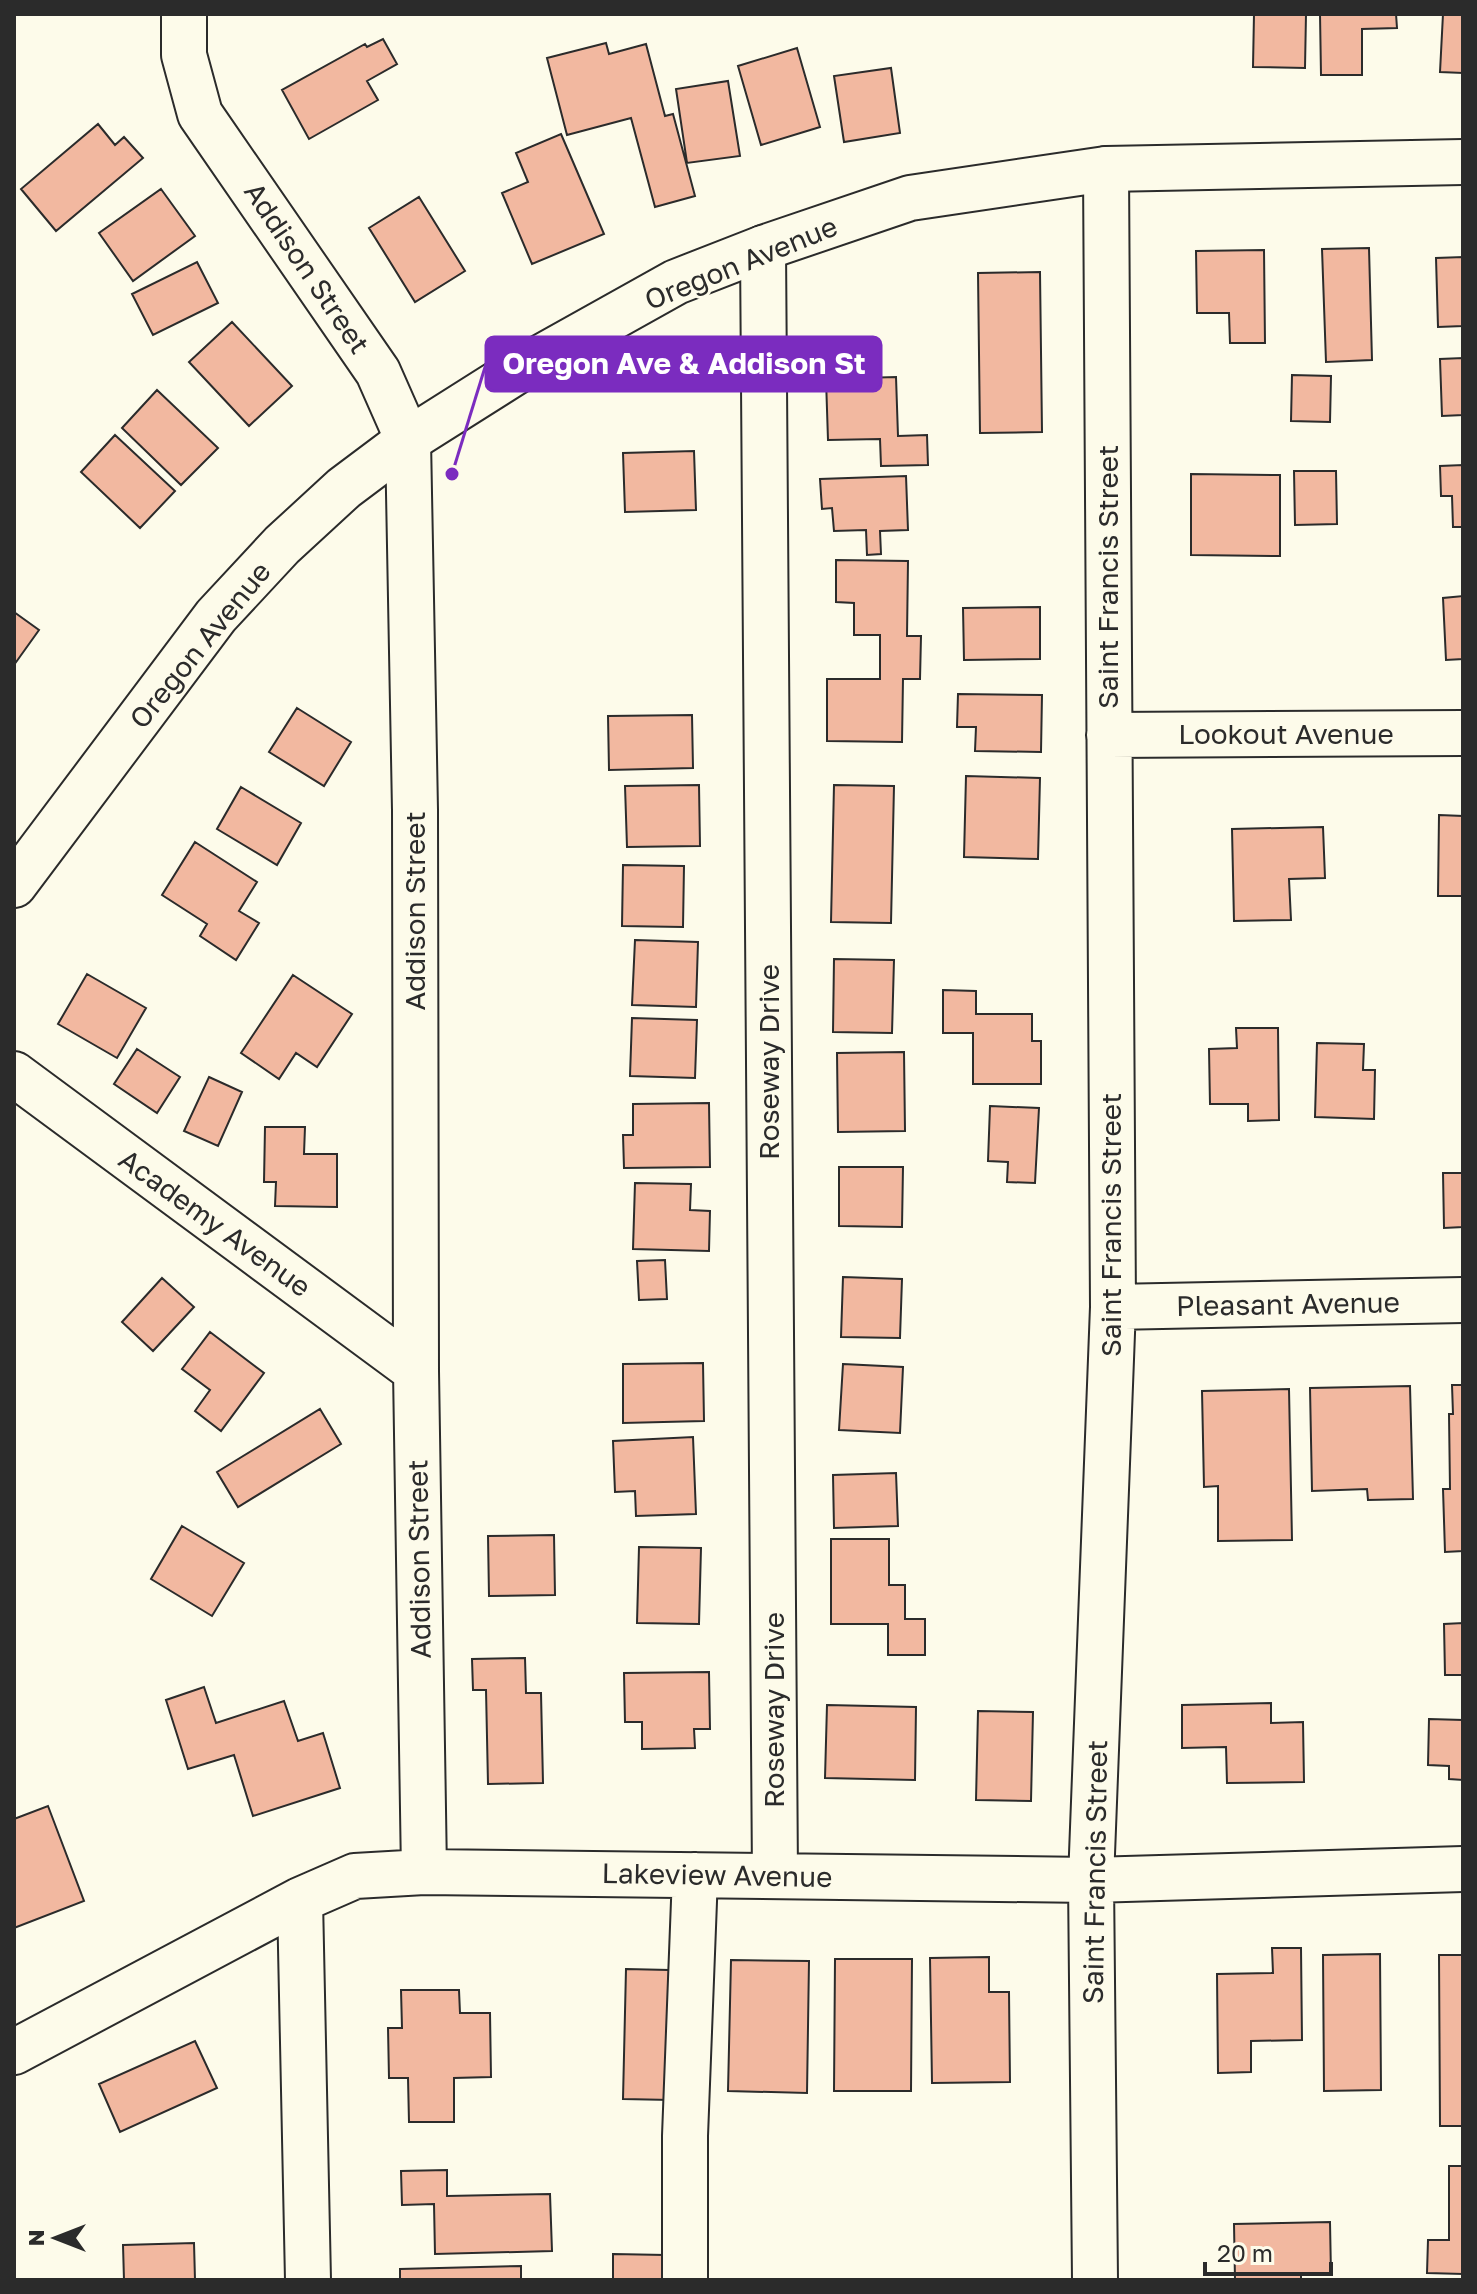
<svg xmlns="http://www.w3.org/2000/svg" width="1477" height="2294" font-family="'Golos Text',sans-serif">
	<rect width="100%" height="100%" fill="#fdfbea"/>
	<!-- building -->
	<path fill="#f2b8a0" stroke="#2b2b2b" stroke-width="2" d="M1254 14H1306L1305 68 1253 67Z
		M1320 14H1396L1397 28 1362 29V75H1321Z
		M1443 14H1463V73L1440 72Z
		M383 39 397 64 367 81 378 100 309 139 282 90 365 44 367 47Z
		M606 43 609 54 646 44 665 116 673 114 695 196 655 207 631 118 567 135 547 58Z
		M797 48 820 127 761 145 738 66Z
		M891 68 900 133 844 142 834 76Z
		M728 81 740 156 687 163 676 89Z
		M98 124 115 145 124 137 143 158 56 231 21 189Z
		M561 134 604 234 532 264 502 193 528 182 516 153Z
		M161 189 195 236 133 281 99 233Z
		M419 197 465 271 415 302 369 228Z
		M1369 248 1372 360 1326 362 1322 249Z
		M1264 250 1265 343H1230L1229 313H1197L1196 251Z
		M1463 257V326L1438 327 1436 258Z
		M197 262 218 303 153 335 132 294Z
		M1040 272 1042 432 980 433 978 273Z
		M232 322 292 386 249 426 189 362Z
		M1463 358V415L1442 416 1440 359Z
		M1292 375 1331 376 1330 422 1291 421Z
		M896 377 898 436 927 435 928 465 881 466 880 439 828 440 826 379Z
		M157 390 218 448 181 485 122 428Z
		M115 435 175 491 140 528 81 472Z
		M694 451 696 510 625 512 623 453Z
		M1463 465V527H1453L1452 496H1441L1440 466Z
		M1294 471H1336L1337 524 1295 525Z
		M1191 474 1280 475V556L1191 555Z
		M906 476 908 530 880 531 881 554 867 555 866 530 834 531 832 508 822 509 820 479Z
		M836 560 908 561 907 636H921L920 679H903L902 742 827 741V679H880V635H854V603L836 602Z
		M1463 596V659L1446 660 1443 598Z
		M1040 607V659L964 660 963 608Z
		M14 612 39 630 14 665Z
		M958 694 1042 695 1041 752 975 751 976 727H957Z
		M297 708 351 742 324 786 269 752Z
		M692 715 693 768 609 770 608 716Z
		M966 776 1040 778 1038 859 964 857Z
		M699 785 700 846 627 847 625 786Z
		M834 785 894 786 891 923 831 922Z
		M241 787 301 823 277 865 217 829Z
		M1439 815 1463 816V896H1438Z
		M1323 827 1325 878 1289 879 1291 920 1234 921 1232 829Z
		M195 842 257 882 239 911 259 923 236 960 200 936 207 924 162 895Z
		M623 865 684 866 683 927 622 926Z
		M635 940 698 942 696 1007 632 1005Z
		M834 959 894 960 892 1033 833 1032Z
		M87 974 146 1008 117 1058 58 1024Z
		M293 975 352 1014 317 1067 296 1053 279 1079 241 1053Z
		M943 990 976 991V1014H1032V1041H1041V1084H973V1033H943Z
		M632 1018 697 1020 695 1078 630 1076Z
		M1236 1028H1278L1279 1120 1248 1121V1104H1210L1209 1049 1237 1048Z
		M1317 1043 1364 1044 1363 1070H1375L1374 1119 1315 1117Z
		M137 1049 180 1077 157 1113 114 1084Z
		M904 1052 905 1131 838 1132 837 1053Z
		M209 1077 242 1092 218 1146 184 1131Z
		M709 1103 710 1167 624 1168 623 1135H633V1104Z
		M990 1106 1039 1108 1035 1183 1007 1182 1008 1162 988 1161Z
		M265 1127H305L304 1154H337V1207L275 1206 276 1182H264Z
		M839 1167H903L902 1227 839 1226Z
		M1443 1173H1463V1227L1444 1228Z
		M635 1183 691 1184 690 1210 710 1211 709 1251 633 1249Z
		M665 1260 667 1299 639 1300 637 1261Z
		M843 1277 902 1279 900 1338 841 1337Z
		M162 1278 194 1307 153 1351 122 1322Z
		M210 1332 264 1373 221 1431 195 1411 210 1390 182 1369Z
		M703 1363 704 1421 623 1423V1364Z
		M843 1364 903 1367 900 1433 839 1430Z
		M1452 1385H1463V1551L1445 1552 1443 1489H1450L1449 1414H1453Z
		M1410 1386 1413 1499 1368 1500 1367 1489 1312 1491 1310 1388Z
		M1289 1389 1292 1540 1218 1541V1486L1204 1487 1202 1391Z
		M320 1409 341 1444 238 1507 217 1472Z
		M693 1437 696 1514 636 1516 635 1491 615 1492 613 1441Z
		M896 1473 898 1526 834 1528 833 1475Z
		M182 1526 244 1563 212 1616 151 1579Z
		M554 1535 555 1595 489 1596 488 1536Z
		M831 1539H889V1585H905V1619H925V1655H888V1624H831Z
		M639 1547 701 1548 699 1624 637 1623Z
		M1463 1623V1675H1445L1444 1624Z
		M525 1658 526 1693H541L543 1783 488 1784 486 1690H473L472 1659Z
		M709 1672 710 1729H694L695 1748 642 1749V1722H625L624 1673Z
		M204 1687 216 1723 284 1701 298 1741 323 1733 340 1788 253 1816 234 1755 188 1769 166 1700Z
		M1271 1703V1723L1303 1722 1304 1782 1227 1783 1226 1747 1182 1748V1705Z
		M827 1705 916 1707 915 1780 825 1778Z
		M978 1711 1033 1712 1031 1801 976 1800Z
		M1429 1719 1463 1720V1780L1449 1779V1766L1428 1765Z
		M48 1806 84 1901 14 1928V1819Z
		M1272 1948H1301L1302 2040 1251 2041V2072L1218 2073 1217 1974 1273 1973Z
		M1380 1954 1381 2090 1324 2091 1323 1955Z
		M1439 1955H1463V2126H1440Z
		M989 1957V1992H1009L1010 2082 932 2083 930 1958Z
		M835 1959H912L911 2091H834Z
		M731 1960 809 1961 807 2093 728 2091Z
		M626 1969 669 1970 667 2054 671 2100 623 2099Z
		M401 1990H459L460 2013H490L491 2077 454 2078V2122H409L408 2078H389L388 2028H402Z
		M195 2041 217 2088 120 2132 99 2084Z
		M1449 2166H1463V2274L1427 2273 1428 2240H1449Z
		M447 2170V2196L550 2194 552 2251 435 2254 434 2204 402 2205 401 2171Z
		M1330 2222 1331 2275H1301V2280H1235L1234 2224Z
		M194 2243 195 2280H124L123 2245Z
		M613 2254 665 2255V2280H613Z
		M521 2266V2280H400V2269Z"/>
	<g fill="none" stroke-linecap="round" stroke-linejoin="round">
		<!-- minor casing -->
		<g stroke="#2b2b2b" stroke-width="48">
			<path id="minor" d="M184 14V55L200 114 378 372 408 440 415 810 416 1371 424 1872
				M763 248 775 1876
				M1109 735 1463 733
				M14 1074 416 1371
				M1113 1307 1463 1300
				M300 1900 308 2280
				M14 2052 300 1900 355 1876 424 1872 1091 1880 1463 1869
				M685 2280V2136L695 1875
				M1095 2280 1091 1880 1113 1307 1106 169"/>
		</g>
		<!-- major casing -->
		<g stroke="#2b2b2b" stroke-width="48">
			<path id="major" d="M14 885 216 616 282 545 344 488 408 440 522 368 676 282 763 248 910 198 1106 169 1463 162"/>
		</g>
		<!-- minor -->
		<use href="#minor" stroke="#fdfbea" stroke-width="44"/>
		<!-- major -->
		<use href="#major" stroke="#fdfbea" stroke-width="44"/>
	</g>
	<g text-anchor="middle" stroke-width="6" stroke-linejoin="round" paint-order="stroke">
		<!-- street labels -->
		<g font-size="28" fill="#2b2b2b" stroke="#fdfbea">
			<text transform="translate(741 263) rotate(-22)" y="10">Oregon Avenue</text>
			<text transform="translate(307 268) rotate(56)" y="10">Addison Street</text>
			<text transform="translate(1108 577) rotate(-90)" y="10">Saint Francis Street</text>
			<text transform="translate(200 645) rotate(-51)" y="10">Oregon Avenue</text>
			<text x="1286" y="744">Lookout Avenue</text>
			<text transform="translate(415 911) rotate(-90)" y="10">Addison Street</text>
			<text transform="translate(769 1062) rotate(-90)" y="10">Roseway Drive</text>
			<text transform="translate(215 1223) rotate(36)" y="10">Academy Avenue</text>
			<text transform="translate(1111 1225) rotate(-90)" y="10">Saint Francis Street</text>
			<text transform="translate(1288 1304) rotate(-1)" y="10">Pleasant Avenue</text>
			<text transform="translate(419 1559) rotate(-91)" y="10">Addison Street</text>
			<text transform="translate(774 1710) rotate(-90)" y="10">Roseway Drive</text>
			<text transform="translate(1095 1872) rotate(-89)" y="10">Saint Francis Street</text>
			<text transform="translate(717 1875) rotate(1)" y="10">Lakeview Avenue</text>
		</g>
	</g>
	<!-- callouts -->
	<path fill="none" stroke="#7b2cbf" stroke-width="3" d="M452 474L486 364"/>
	<circle fill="#7b2cbf" stroke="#fdfbea" stroke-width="3" cx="452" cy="474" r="8"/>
	<rect fill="#7b2cbf" stroke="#7b2cbf" stroke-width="3" x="486" y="337" width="395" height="54" rx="8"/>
	<g font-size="30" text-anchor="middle" font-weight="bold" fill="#fff">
		<text x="684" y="374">Oregon Ave &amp; Addison St</text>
	</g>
	<!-- border -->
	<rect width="1477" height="2294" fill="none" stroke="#2b2b2b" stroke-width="32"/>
	<!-- north arrow -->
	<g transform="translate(56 2238) rotate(270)" stroke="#fdfbea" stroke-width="6" paint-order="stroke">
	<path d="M0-6L14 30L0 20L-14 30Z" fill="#2b2b2b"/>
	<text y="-12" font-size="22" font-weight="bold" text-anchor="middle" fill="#2b2b2b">N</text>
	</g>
	<!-- scale -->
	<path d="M1205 2262v12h126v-12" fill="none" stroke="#2b2b2b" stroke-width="4"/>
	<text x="1217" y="2262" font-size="24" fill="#2b2b2b" stroke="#fdfbea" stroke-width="6" paint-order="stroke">20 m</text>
</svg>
